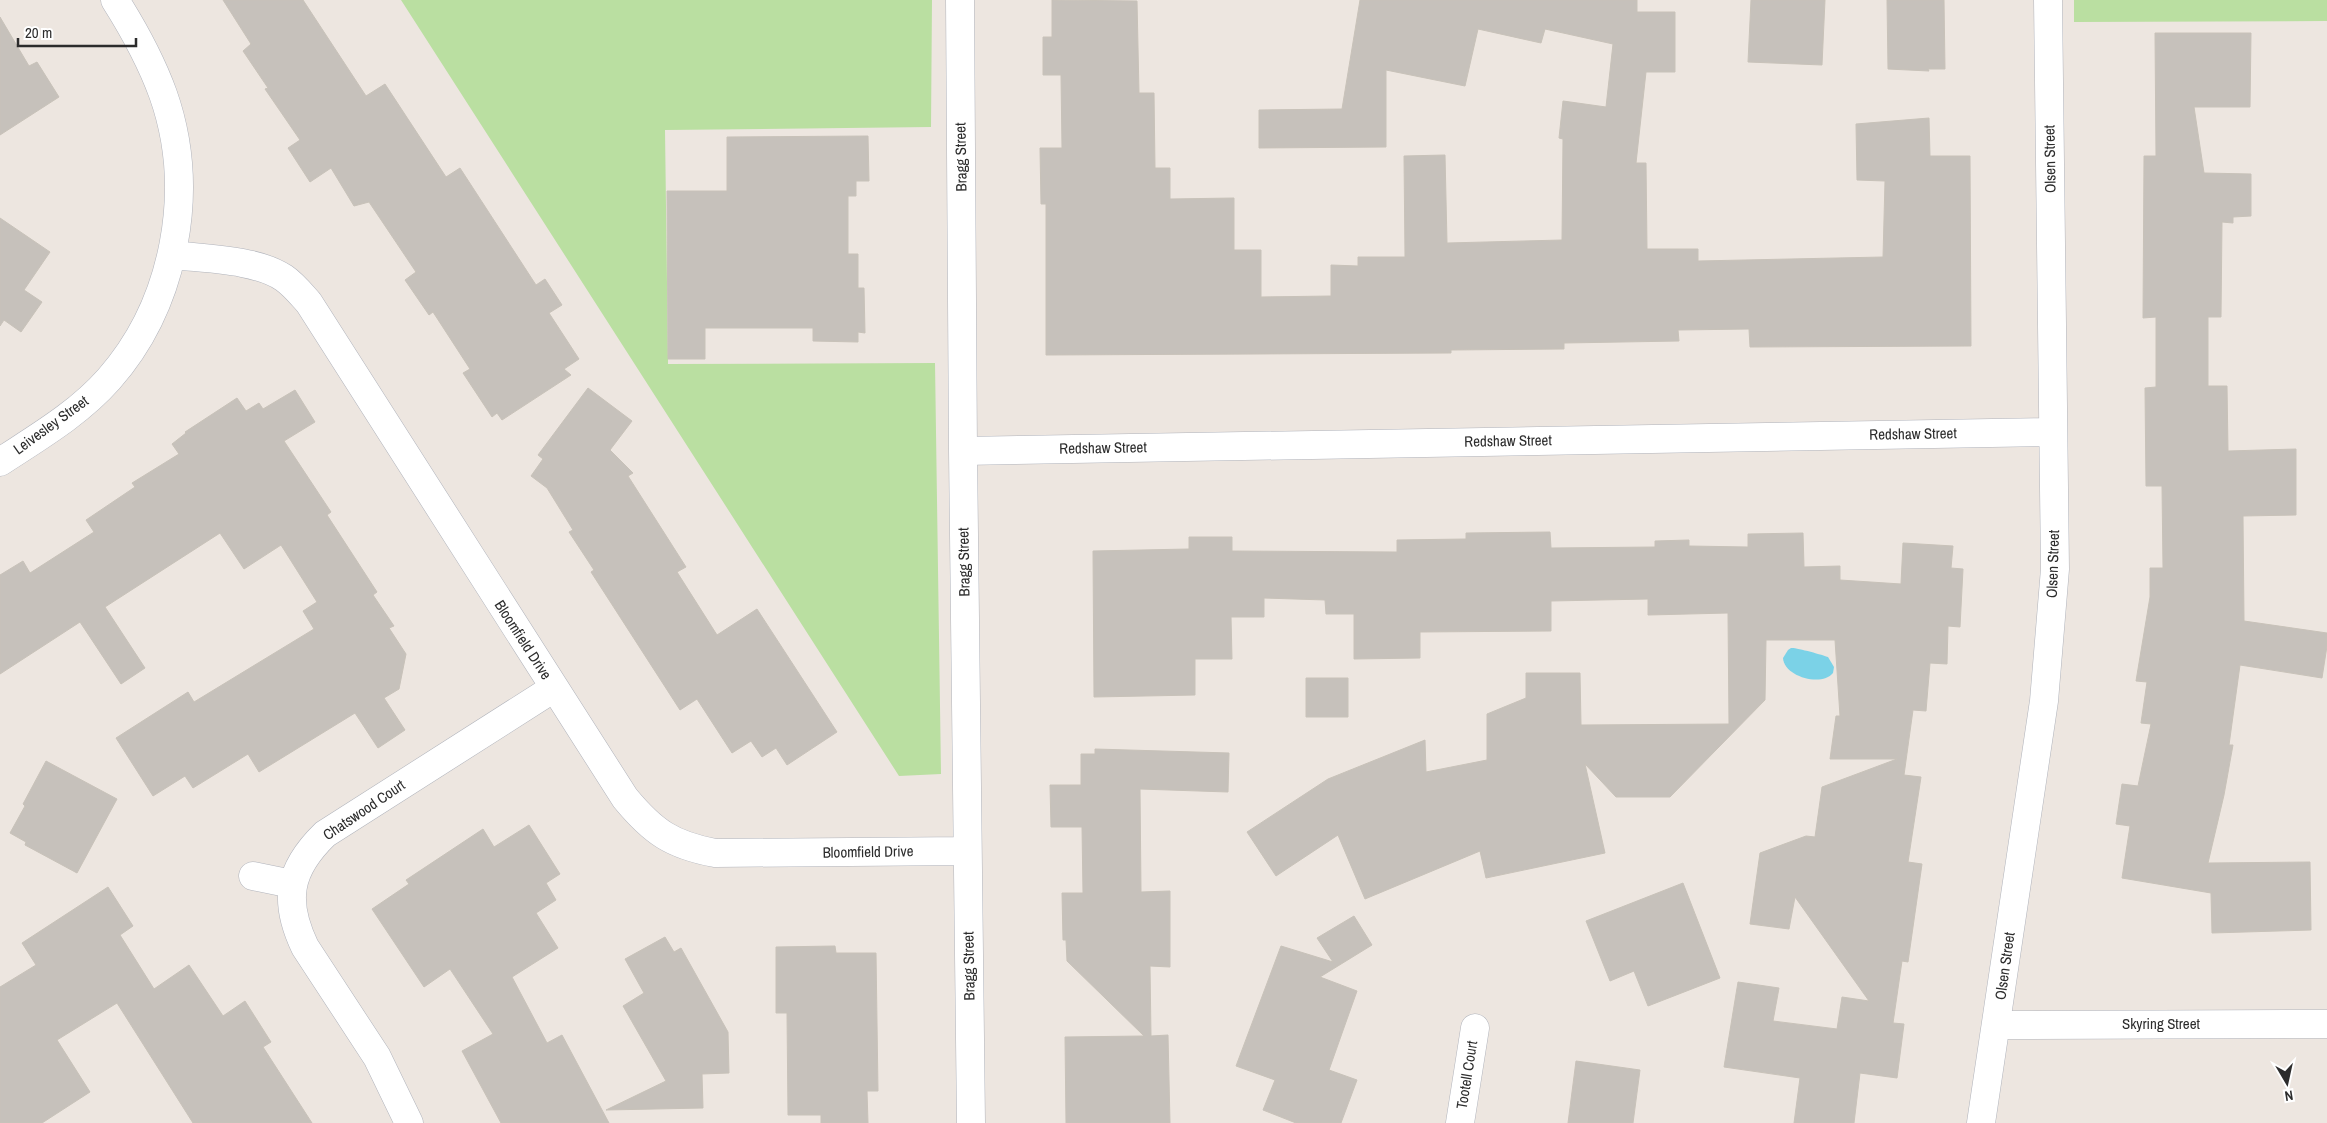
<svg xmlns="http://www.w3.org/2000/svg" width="2327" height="1123" font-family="'Archivo Narrow',sans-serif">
	<rect width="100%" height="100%" fill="#ede6e0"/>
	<!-- green -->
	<path fill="#badfa1" d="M401 0H932L931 127 665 130 668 359V364L935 363 941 774 899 776Z
		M2074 0H2327V21L2074 22Z"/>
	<!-- water -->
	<path fill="#7bd2e7" d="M1791 648C1795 647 1823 655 1828 657L1834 667 1833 673C1822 687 1784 677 1783 658L1788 650Z"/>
	<!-- building -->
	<path fill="#c6c1bb" stroke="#c8c2b9" d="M223 0H303L366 96 385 84 446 177 460 168 536 285 545 279 562 305 549 313 579 359 564 369 571 375 502 420 497 413 492 417 463 373 470 369 433 312 429 315 405 280 416 272 369 202 354 206 331 168 310 182 288 148 300 140 265 89 268 88 243 51 251 44Z
		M1052 0 1137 1 1139 93H1154L1155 168H1170V199L1234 198V250H1261V297L1331 296V265L1358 266V257H1405L1404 156 1445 155 1447 243 1562 240 1563 139 1559 138 1563 101 1606 107 1613 44 1545 29 1541 43 1478 29 1465 86 1386 70V147L1259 148V110L1342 109 1360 0H1637V12H1675V72H1646L1636 163H1646L1647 249H1698V261L1883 257 1885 181 1857 180 1856 124 1929 118 1930 156H1970L1971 346 1750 347 1749 329 1678 330 1679 341 1564 343V349L1451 350V353L1046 355V204H1041L1040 148H1062L1061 75H1043V37H1052Z
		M1751 0H1825L1822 65 1748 62Z
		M1887 0H1944L1945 69H1928L1929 71 1888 69Z
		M0 17 29 66 37 62 59 97 0 135Z
		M2155 33H2251L2250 107H2194L2204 173 2251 174V216L2233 217V223L2222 222 2221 317H2208V386H2227L2228 451 2296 449V515L2243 516 2244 621 2327 633V646L2322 678 2240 665 2229 745H2233L2224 795 2208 863 2310 862 2311 930 2212 933 2211 893 2122 878 2130 826 2116 824 2122 784 2138 786 2151 724 2141 723 2147 682 2136 681 2150 597V568H2163L2162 486H2146L2145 388 2156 387V317L2143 318 2144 156H2156Z
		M868 136 869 181H856V196H848V254H858V288H864L865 333 858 332V342L813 341V328H705V359H668L667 191H727V137Z
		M0 218 50 252 24 290 42 302 21 332 4 320 0 326Z
		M588 388 632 421 610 450 633 473 628 476 686 567 677 572 717 635 757 609 837 732 787 765 776 748 762 757 751 741 732 753 697 699 680 710 591 572 594 570 569 532 573 530 547 488 531 476 543 459 538 455Z
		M295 390 315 422 284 441 331 512 327 515 377 592 373 595 394 626 389 628 406 654 399 689 384 698 405 730 378 748 355 713 259 772 248 754 193 788 185 776 153 796 116 738 188 692 194 702 314 629 303 611 317 602 281 545 244 569 220 533 105 607 145 668 121 684 80 622 0 674V575L23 561 30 573 94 532 86 520 135 487 132 483 179 454 172 444 186 433 185 432 237 398 246 411 259 403 263 409Z
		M1550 532 1551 548 1655 547V541L1689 540V546L1748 547V534L1803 533 1804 567 1840 566V580L1901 584 1903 543 1953 546 1951 568 1963 569 1960 627 1948 626 1947 664 1930 663 1926 711 1913 710 1904 775 1921 777 1908 862 1922 864 1908 962 1902 961 1893 1023 1904 1024 1897 1078 1860 1073 1854 1123H1794L1800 1078 1724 1067 1738 982 1779 988 1773 1021 1837 1029 1842 997 1869 1001 1795 897 1789 929 1750 924 1760 853 1806 836 1815 837 1822 787 1897 759H1830L1836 716H1840L1835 640H1766L1765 700 1670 797H1616L1585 764 1605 853 1486 878 1480 851 1365 899 1338 835 1276 876 1247 832 1328 779 1425 740 1426 772 1487 760V714L1526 698V673H1580L1581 725 1729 724 1728 613 1648 615V599L1551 601V631L1420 632V658L1354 659V614H1326L1325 600 1264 598V617H1231L1232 659H1195V695L1094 697 1093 551 1189 549V537H1232V551L1397 552V540L1466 539V533Z
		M1306 678H1348V717H1306Z
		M1095 749 1229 753 1228 792 1140 789 1141 892 1170 891V967L1150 966 1151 1036 1168 1035 1170 1123H1066L1065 1037 1144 1036 1067 961 1066 940H1063L1062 893H1083L1082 827H1051L1050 785H1081V754H1095Z
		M46 761 117 799 77 873 25 845 26 842 10 833 25 806 23 804Z
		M529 825 560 874 546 883 556 900 536 913 558 948 512 977 547 1043 562 1035 609 1123H501L462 1051 493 1034 450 969 424 987 372 909 409 884 406 880 483 829 494 847Z
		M1683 883 1720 978 1648 1006 1634 971 1610 981 1586 921Z
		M108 887 133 926 120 935 154 989 189 965 223 1016 245 1001 271 1042 263 1047 312 1123H193L117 1003 57 1040 90 1092 42 1123H0V987L36 965 22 943Z
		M1354 916 1372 945 1320 977 1357 991 1329 1070 1357 1080 1341 1123H1296L1263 1110 1275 1080 1236 1066 1281 946 1333 962 1317 938Z
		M665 937 674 952 681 948 728 1032 729 1073 702 1074 703 1108 606 1110 666 1081 623 1006 644 993 625 959Z
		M835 946 836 953H876L878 1091H867L868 1123H821V1115H788L787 1013H776V947Z
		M1576 1061 1640 1070 1633 1123H1568Z"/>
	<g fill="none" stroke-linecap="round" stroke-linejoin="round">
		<!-- minor casing -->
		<g stroke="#b0b3bb" stroke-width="29">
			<path id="minor" d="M960 0 963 451 971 1123
				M173 255C206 259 255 259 284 278 294 285 301 294 309 303L625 798C653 832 672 845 715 853L967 851
				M963 451 2053 432
				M0 462C38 437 78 414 109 379 175 304 197 190 163 94 151 61 134 30 115 0
				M253 876 292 884
				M1996 1025 2327 1024
				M409 1123 377 1057 305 947C283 901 288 870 325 834L554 688
				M1460 1123 1475 1028
				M1981 1123 2044 701 2055 569 2048 0"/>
		</g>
		<!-- minor -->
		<use href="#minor" stroke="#fff" stroke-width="28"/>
	</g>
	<g text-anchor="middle" stroke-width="4" stroke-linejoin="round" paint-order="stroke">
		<!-- street labels -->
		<g font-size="15" fill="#2c2c2c" stroke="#fff">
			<text transform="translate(961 157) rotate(-91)" y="5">Bragg Street</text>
			<text transform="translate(2050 159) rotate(-91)" y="5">Olsen Street</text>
			<text transform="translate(51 425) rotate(-36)" y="5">Leivesley Street</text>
			<text transform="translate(1913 434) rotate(-1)" y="5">Redshaw Street</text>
			<text transform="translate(1508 441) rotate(-1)" y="5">Redshaw Street</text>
			<text transform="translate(1103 448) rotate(-1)" y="5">Redshaw Street</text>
			<text transform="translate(964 562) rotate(-91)" y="5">Bragg Street</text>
			<text transform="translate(2053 564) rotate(-88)" y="5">Olsen Street</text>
			<text transform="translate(523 640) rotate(57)" y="5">Bloomfield Drive</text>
			<text transform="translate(364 810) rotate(-34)" y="5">Chatswood Court</text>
			<text transform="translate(868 852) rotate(-1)" y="5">Bloomfield Drive</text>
			<text transform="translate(969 966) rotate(-91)" y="5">Bragg Street</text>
			<text transform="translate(2005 966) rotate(-82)" y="5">Olsen Street</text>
			<text x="2161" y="1029">Skyring Street</text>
			<text transform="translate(1467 1075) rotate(-81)" y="5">Tootell Court</text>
		</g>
	</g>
	<!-- north arrow -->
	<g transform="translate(2287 1083) rotate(171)" stroke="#ffffff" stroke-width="4" paint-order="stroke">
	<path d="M0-4L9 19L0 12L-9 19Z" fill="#2c2c2c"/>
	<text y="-8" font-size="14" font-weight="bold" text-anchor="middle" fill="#2c2c2c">N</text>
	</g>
	<!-- scale -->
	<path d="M18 38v8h118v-8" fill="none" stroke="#2c2c2c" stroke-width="2.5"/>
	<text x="25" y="38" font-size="15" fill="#2c2c2c" stroke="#ffffff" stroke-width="4" paint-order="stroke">20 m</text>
</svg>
